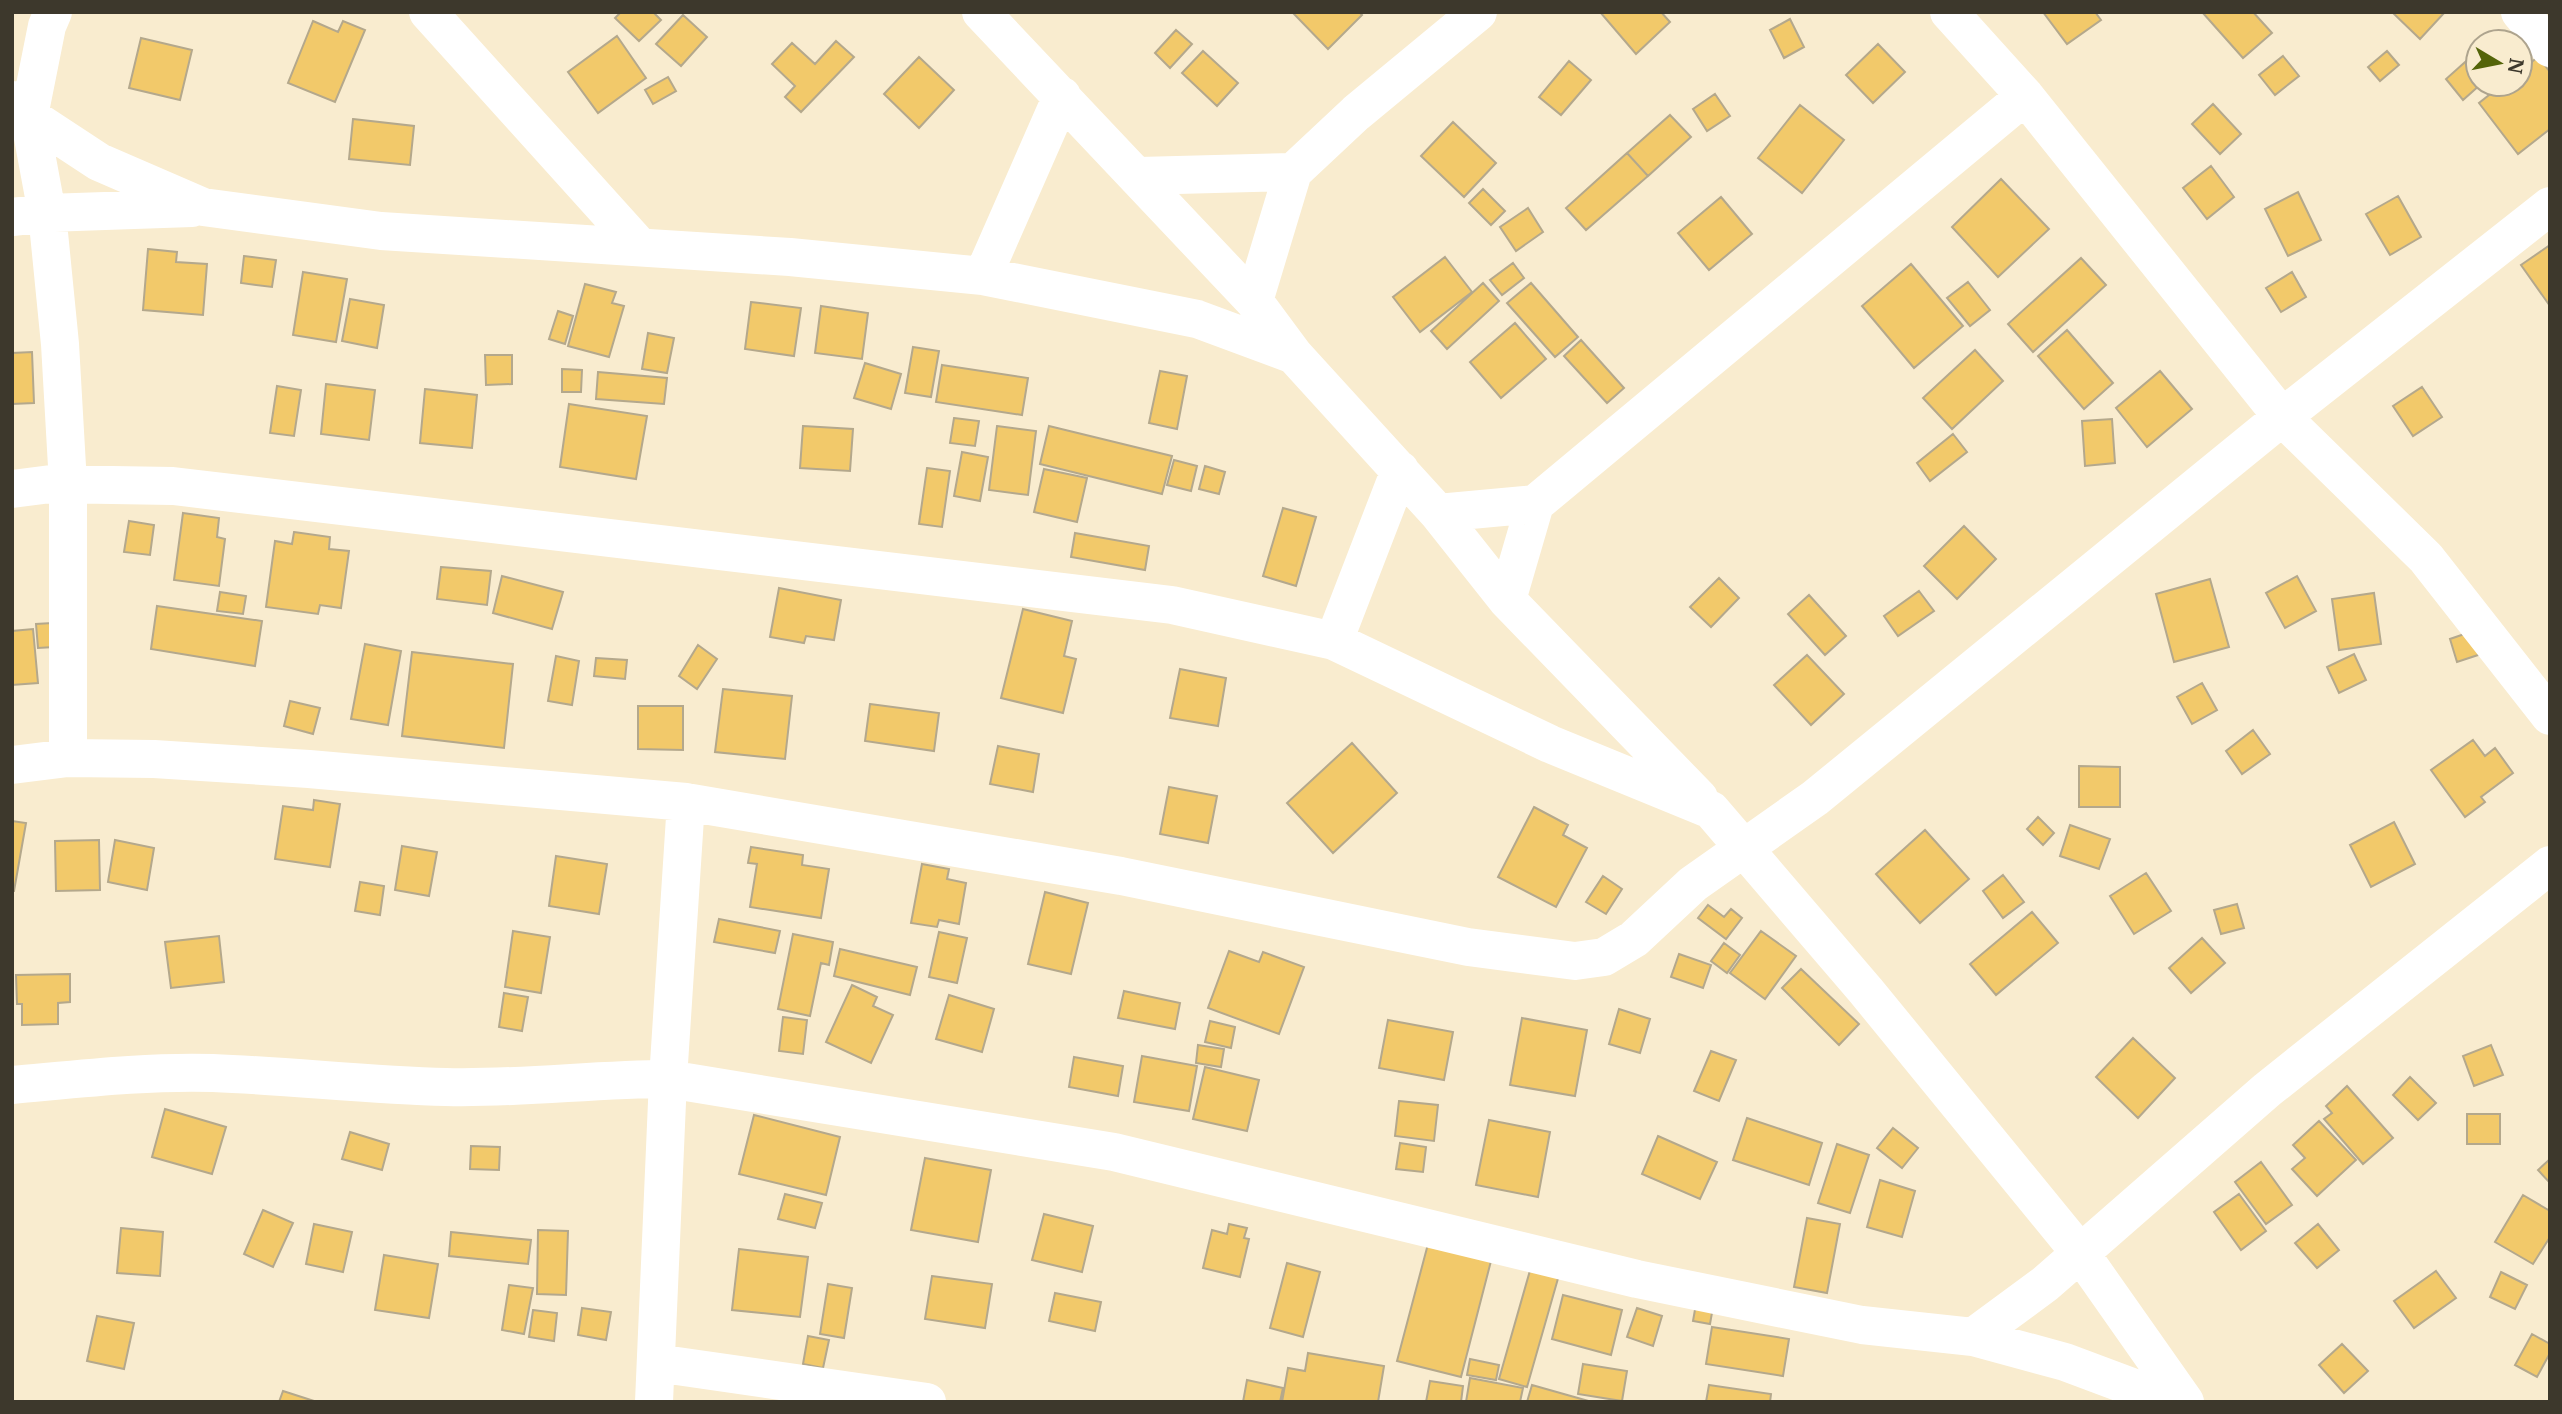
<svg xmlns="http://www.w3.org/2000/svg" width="2562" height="1414" font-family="Merriweather,serif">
	<rect width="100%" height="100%" fill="#f9eccf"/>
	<!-- building -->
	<path fill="#f2c96a" stroke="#b4a88c" stroke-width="2" d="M621 12H653L661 20 639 41 615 18Z
		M1359 12 1362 15 1328 49 1293 13Z
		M1600 12H1661L1670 22 1636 54Z
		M2043 12H2095L2101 20 2067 44Z
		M2202 12H2253L2272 33 2243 58Z
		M2392 12H2445L2420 39Z
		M683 15 707 37 681 66 656 44Z
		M1790 19 1804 47 1784 58 1770 30Z
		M313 21 338 32 343 21 365 30 335 102 288 83Z
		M1176 30 1192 44 1170 68 1155 53Z
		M617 36 646 78 598 113 568 72Z
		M141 38 192 50 180 100 129 88Z
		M836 41 854 57 801 112 785 97 795 86 772 64 792 43 815 64Z
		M1878 44 1905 72 1873 103 1846 75Z
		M1203 51 1238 83 1217 106 1182 73Z
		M2387 51 2399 65 2380 81 2368 67Z
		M2473 55 2478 61V84H2481L2463 100 2446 79Z
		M2283 56 2299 76 2275 95 2259 75Z
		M919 57 954 90 919 128 884 94Z
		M2538 57 2550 72V129L2518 154 2479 103 2503 84H2520V71Z
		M1569 61 1591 80 1561 115 1539 97Z
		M668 77 676 91 653 104 645 90Z
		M1715 94 1730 116 1707 131 1693 109Z
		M2213 104 2241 134 2220 154 2192 124Z
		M1800 105 1844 140 1802 193 1758 158Z
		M1670 115 1691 137 1648 176 1627 153Z
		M353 119 414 126 410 165 349 159Z
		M1453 122 1496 163 1464 197 1421 156Z
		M1627 153 1648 176 1586 230 1566 208Z
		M2211 166 2234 197 2207 219 2183 188Z
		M2001 179 2049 229 1998 277 1952 227Z
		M1483 189 1505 211 1491 225 1469 203Z
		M2298 192 2321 240 2288 256 2265 209Z
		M2398 196 2421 237 2390 255 2366 214Z
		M1721 197 1752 234 1709 270 1678 233Z
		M1528 208 1543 232 1516 251 1500 227Z
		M2550 245V306L2521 265Z
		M148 249 177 252 176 262 207 264 203 315 143 310Z
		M244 256 276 260 272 287 241 283Z
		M1445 257 1472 292 1420 332 1393 297Z
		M2081 258 2106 285 2033 352 2008 324Z
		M1513 263 1524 278 1502 295 1490 280Z
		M1911 264 1963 326 1914 368 1862 306Z
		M303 272 347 279 336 342 293 335Z
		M2292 272 2306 297 2281 312 2266 288Z
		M1968 282 1990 310 1970 326 1947 298Z
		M1483 283 1499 301 1447 349 1431 331Z
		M1531 283 1578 337 1555 357 1507 303Z
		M585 284 616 292 612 303 624 306 609 357 568 346Z
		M350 299 384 305 377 348 342 341Z
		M751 302 801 308 794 356 745 349Z
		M821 306 868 313 862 359 815 353Z
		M558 311 573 316 565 344 549 339Z
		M1515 323 1546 359 1501 398 1470 362Z
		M2067 330 2113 383 2084 409 2038 356Z
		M648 333 674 338 667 373 642 369Z
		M1581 340 1624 388 1607 403 1564 356Z
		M913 347 939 351 931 397 905 393Z
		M1975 350 2003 381 1952 429 1923 398Z
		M32 352 34 403 12 404V353Z
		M485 355H512V384L486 385Z
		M865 363 901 374 891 409 854 398Z
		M942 365 1028 378 1022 415 936 402Z
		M562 369 582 370 581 392H562Z
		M1160 371 1187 376 1177 429 1149 423Z
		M2160 371 2192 409 2147 447 2116 408Z
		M598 372 667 378 664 404 596 399Z
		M326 384 375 390 369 440 321 434Z
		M277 386 301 390 294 436 270 433Z
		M2422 387 2442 417 2413 436 2393 406Z
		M425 389 477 395 472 448 420 443Z
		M569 404 647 416 636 479 560 467Z
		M954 418 979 421 975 446 950 443Z
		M2112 419 2115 463 2085 466 2082 421Z
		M803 426 853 429 850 471 800 468Z
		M997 426 1036 431 1028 495 989 490Z
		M1049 426 1172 456 1162 494 1040 464Z
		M1953 434 1967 452 1930 481 1917 463Z
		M962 452 988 457 980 501 954 496Z
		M1174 460 1197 466 1191 491 1167 485Z
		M1205 466 1225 472 1219 494 1199 489Z
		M927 468 950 471 942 527 919 524Z
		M1044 469 1087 478 1077 522 1034 512Z
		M1283 508 1316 517 1296 586 1263 576Z
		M183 513 219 518 217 537 225 539 219 586 174 580Z
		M129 521 154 525 150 555 124 552Z
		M1964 526 1996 559 1957 599 1924 566Z
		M294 532 330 537 329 549 349 551 341 608 320 605 318 614 266 607 275 541 292 544Z
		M1075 533 1149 546 1145 570 1071 557Z
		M441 567 491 571 487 605 437 599Z
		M502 576 563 592 552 629 493 613Z
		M2297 576 2316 611 2285 628 2266 593Z
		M1719 578 1739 598 1711 627 1690 607Z
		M2210 579 2229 647 2174 662 2156 594Z
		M779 588 841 600 834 640 806 636 804 643 770 637Z
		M1919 591 1934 611 1898 636 1884 616Z
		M220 592 246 596 243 614 217 611Z
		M2374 593 2381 644 2339 650 2332 599Z
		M1809 595 1846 636 1825 655 1788 614Z
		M157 606 262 621 255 666 151 649Z
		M1023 609 1072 621 1064 656 1076 659 1063 713 1001 698Z
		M52 623 54 647 38 648 36 624Z
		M33 629 38 683 12 685V631Z
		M2473 631 2481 654 2457 662 2450 639Z
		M365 644 401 651 388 725 351 719Z
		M698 645 717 659 697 689 679 676Z
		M412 652 513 664 504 748 402 736Z
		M2354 654 2366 680 2339 693 2327 667Z
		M1807 655 1844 694 1811 725 1774 685Z
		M556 656 579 661 572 705 548 701Z
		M596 658 627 660 625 679 594 676Z
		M1180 669 1226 678 1218 726 1170 718Z
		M2202 683 2217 710 2192 724 2177 697Z
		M723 689 792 696 785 759 715 752Z
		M290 701 320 708 313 734 284 726Z
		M870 704 939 713 934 751 865 741Z
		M638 706H683V750L638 749Z
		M2253 730 2270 754 2242 774 2226 751Z
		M2473 740 2485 756 2495 748 2513 773 2481 797 2485 802 2465 817 2431 770Z
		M1352 743 1397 793 1333 853 1287 803Z
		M998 746 1039 754 1033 792 990 784Z
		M2079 766 2120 767V807H2079Z
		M1169 787 1217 796 1208 843 1160 834Z
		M314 800 340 804 330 867 275 859 283 806 313 810Z
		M1534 807 1568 825 1563 835 1587 848 1556 907 1498 877Z
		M2038 817 2054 833 2043 845 2027 829Z
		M12 821 26 823 14 891H12Z
		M2394 822 2415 864 2371 887 2350 845Z
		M2070 825 2110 839 2099 869 2060 856Z
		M1925 830 1969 879 1920 923 1876 874Z
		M99 840 100 890 56 891 55 841Z
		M115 840 154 848 147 890 108 882Z
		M402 846 437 852 429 896 395 890Z
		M751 847 803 855 802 865 829 869 821 918 750 907 757 864 748 863Z
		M556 856 607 864 599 914 549 906Z
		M922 864 949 869 947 879 966 883 959 924 939 920 937 927 911 923Z
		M2146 873 2171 911 2134 934 2110 896Z
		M2003 875 2024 902 2003 918 1983 891Z
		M1603 876 1622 889 1606 914 1586 902Z
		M360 882 384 886 380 915 355 911Z
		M1045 892 1088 903 1071 974 1028 964Z
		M2237 904 2244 928 2221 934 2214 910Z
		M1708 905 1724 917 1731 909 1742 918 1726 939 1698 918Z
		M2032 912 2058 943 1996 995 1970 964Z
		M719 919 780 931 775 953 714 942Z
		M513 931 550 937 541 993 505 987Z
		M1761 931 1796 956 1765 999 1730 973Z
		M939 932 967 938 957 983 929 977Z
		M793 934 833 942 829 965 821 963 810 1016 778 1009Z
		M219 936 224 982 171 988 165 942Z
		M2202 938 2225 963 2191 993 2169 968Z
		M1724 943 1740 955 1727 973 1711 961Z
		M840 949 917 967 910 995 834 976Z
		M1229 951 1259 962 1263 952 1304 967 1279 1034 1208 1008Z
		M1679 954 1711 965 1703 988 1671 977Z
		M1801 969 1859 1024 1839 1045 1782 988Z
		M70 974V1002L58 1003V1024L22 1025V1004H17L16 975Z
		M852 985 877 997 873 1006 893 1015 871 1063 826 1042Z
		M1124 991 1180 1003 1175 1029 1118 1018Z
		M504 993 528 997 522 1031 499 1027Z
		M949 995 994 1009 982 1052 936 1039Z
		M1619 1009 1650 1019 1640 1053 1609 1044Z
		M783 1017 807 1020 803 1054 779 1051Z
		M1522 1018 1587 1030 1575 1096 1510 1085Z
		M1388 1020 1453 1032 1444 1080 1379 1068Z
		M1210 1021 1235 1027 1231 1048 1205 1042Z
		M2133 1038 2175 1078 2138 1118 2096 1077Z
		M1198 1045 1224 1049 1221 1067 1196 1063Z
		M2491 1045 2503 1075 2474 1086 2463 1056Z
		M1711 1051 1736 1060 1719 1101 1694 1091Z
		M1142 1056 1197 1066 1189 1111 1134 1102Z
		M1074 1057 1123 1066 1118 1096 1069 1087Z
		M1205 1067 1259 1080 1247 1131 1193 1119Z
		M2410 1077 2436 1103 2418 1120 2393 1095Z
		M2347 1086 2393 1138 2363 1164 2324 1119 2332 1113 2326 1106Z
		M1399 1101 1438 1105 1434 1141 1395 1136Z
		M165 1109 226 1127 212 1174 152 1157Z
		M2467 1114H2500V1144H2467Z
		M754 1115 840 1137 826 1195 739 1174Z
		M1747 1118 1822 1143 1809 1185 1733 1160Z
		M1489 1120 1550 1132 1538 1197 1476 1185Z
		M2319 1121 2356 1160 2317 1196 2292 1169 2305 1158 2293 1145Z
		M1893 1128 1918 1148 1902 1168 1877 1148Z
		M350 1132 389 1144 382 1170 342 1159Z
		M1658 1136 1717 1162 1700 1199 1642 1174Z
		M1400 1143 1426 1147 1423 1172 1396 1169Z
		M1837 1144 1869 1155 1850 1213 1818 1203Z
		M471 1146 500 1147 499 1170 470 1169Z
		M925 1158 991 1170 978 1242 911 1230Z
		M2550 1159V1183L2538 1170Z
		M2261 1162 2292 1205 2266 1224 2235 1182Z
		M1880 1180 1915 1191 1902 1237 1867 1227Z
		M785 1194 822 1203 815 1228 778 1219Z
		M2239 1194 2266 1231 2241 1250 2214 1212Z
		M2523 1195 2550 1211V1237L2533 1264 2495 1242Z
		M263 1210 293 1223 273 1267 244 1254Z
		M1044 1214 1093 1226 1082 1272 1032 1260Z
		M1807 1218 1840 1224 1827 1293 1794 1287Z
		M314 1224 352 1232 343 1272 306 1264Z
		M1229 1224 1247 1228 1244 1238 1249 1239 1240 1277 1203 1268 1212 1230 1227 1234Z
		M2318 1224 2339 1250 2317 1268 2295 1243Z
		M121 1228 163 1232 160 1276 117 1273Z
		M538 1230 568 1231 566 1295 537 1294Z
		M451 1232 531 1240 528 1264 449 1256Z
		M1428 1244 1491 1261 1461 1377 1397 1361Z
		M739 1249 808 1257 800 1317 732 1310Z
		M384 1255 438 1264 429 1318 375 1310Z
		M1287 1263 1320 1272 1303 1337 1270 1328Z
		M1531 1267 1559 1275 1527 1387 1499 1379Z
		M2436 1271 2456 1298 2414 1328 2394 1301Z
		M2501 1272 2527 1285 2515 1309 2490 1297Z
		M932 1276 992 1284 985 1328 925 1319Z
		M828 1284 852 1288 844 1338 820 1334Z
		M509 1285 533 1288 524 1334 502 1330Z
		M1055 1293 1101 1302 1095 1331 1049 1321Z
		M1563 1295 1622 1310 1611 1355 1552 1339Z
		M1696 1304 1713 1307 1710 1324 1693 1321Z
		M582 1308 611 1312 606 1340 578 1335Z
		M1637 1308 1662 1316 1653 1346 1627 1337Z
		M533 1310 557 1313 554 1341 529 1337Z
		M97 1316 134 1323 124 1369 87 1361Z
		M1712 1327 1789 1339 1783 1376 1706 1364Z
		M2532 1334 2550 1344V1353L2537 1377 2515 1365Z
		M808 1336 829 1340 823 1368 803 1364Z
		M2342 1344 2368 1371 2344 1393 2319 1365Z
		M1308 1353 1384 1366 1378 1402H1282L1288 1368 1305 1371Z
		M1470 1359 1499 1365 1496 1380 1467 1375Z
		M1583 1364 1627 1371 1622 1401 1578 1394Z
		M1470 1378 1523 1388 1520 1402H1466Z
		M1247 1380 1283 1388 1280 1402H1243Z
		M1430 1381 1463 1386 1461 1402H1426Z
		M1532 1385 1592 1402H1527Z
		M1709 1385 1771 1394 1770 1402H1706Z
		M283 1391 314 1401 279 1402Z"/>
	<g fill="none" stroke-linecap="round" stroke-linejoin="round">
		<!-- minor -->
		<path stroke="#fff" stroke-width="38" d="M53 12 47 26 29 116 47 213 60 344 68 484V758
			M428 12 640 247
			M981 12 1254 301 1294 355
			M1949 12 2025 96 2282 417 2426 558 2550 716
			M2520 12 2550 48
			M12 100 29 116 99 162 203 207 381 231 790 257 983 276 1197 319 1294 355 1438 513 1507 600 1699 798
			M1139 176 1293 172
			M12 217 47 213 192 208
			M983 276 1062 96
			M1254 301 1293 172 1356 113 1478 12
			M12 489 51 484 173 486 1172 605 1334 641 1550 744 1711 810 1866 991 2081 1254 2185 1402
			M1438 513 1535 504
			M1507 600 1535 504 2025 96
			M1334 641 1400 470
			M12 765 68 758 154 759 309 769 686 802 1121 876 1468 947 1575 961 1604 957 1634 939 1693 884 1815 798 2282 417 2550 206
			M12 1085C79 1079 146 1071 213 1073 291 1076 368 1085 446 1087 520 1089 594 1079 668 1079L1114 1152 1637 1279 1862 1325 1973 1337 2045 1284 2267 1090 2550 865
			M1973 1337 2065 1362 2172 1402
			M656 1363 927 1402
			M654 1402 668 1079 686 802"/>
	</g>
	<!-- border -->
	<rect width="2562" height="1414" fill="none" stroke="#3d382c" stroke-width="28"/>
	<!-- north arrow -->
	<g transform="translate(2499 63) rotate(100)"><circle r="33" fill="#f9eccf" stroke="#aea48e" stroke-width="2"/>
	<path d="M0-5L12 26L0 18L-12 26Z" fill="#546409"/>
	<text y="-10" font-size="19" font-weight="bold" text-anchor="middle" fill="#3d382c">N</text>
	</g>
</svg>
